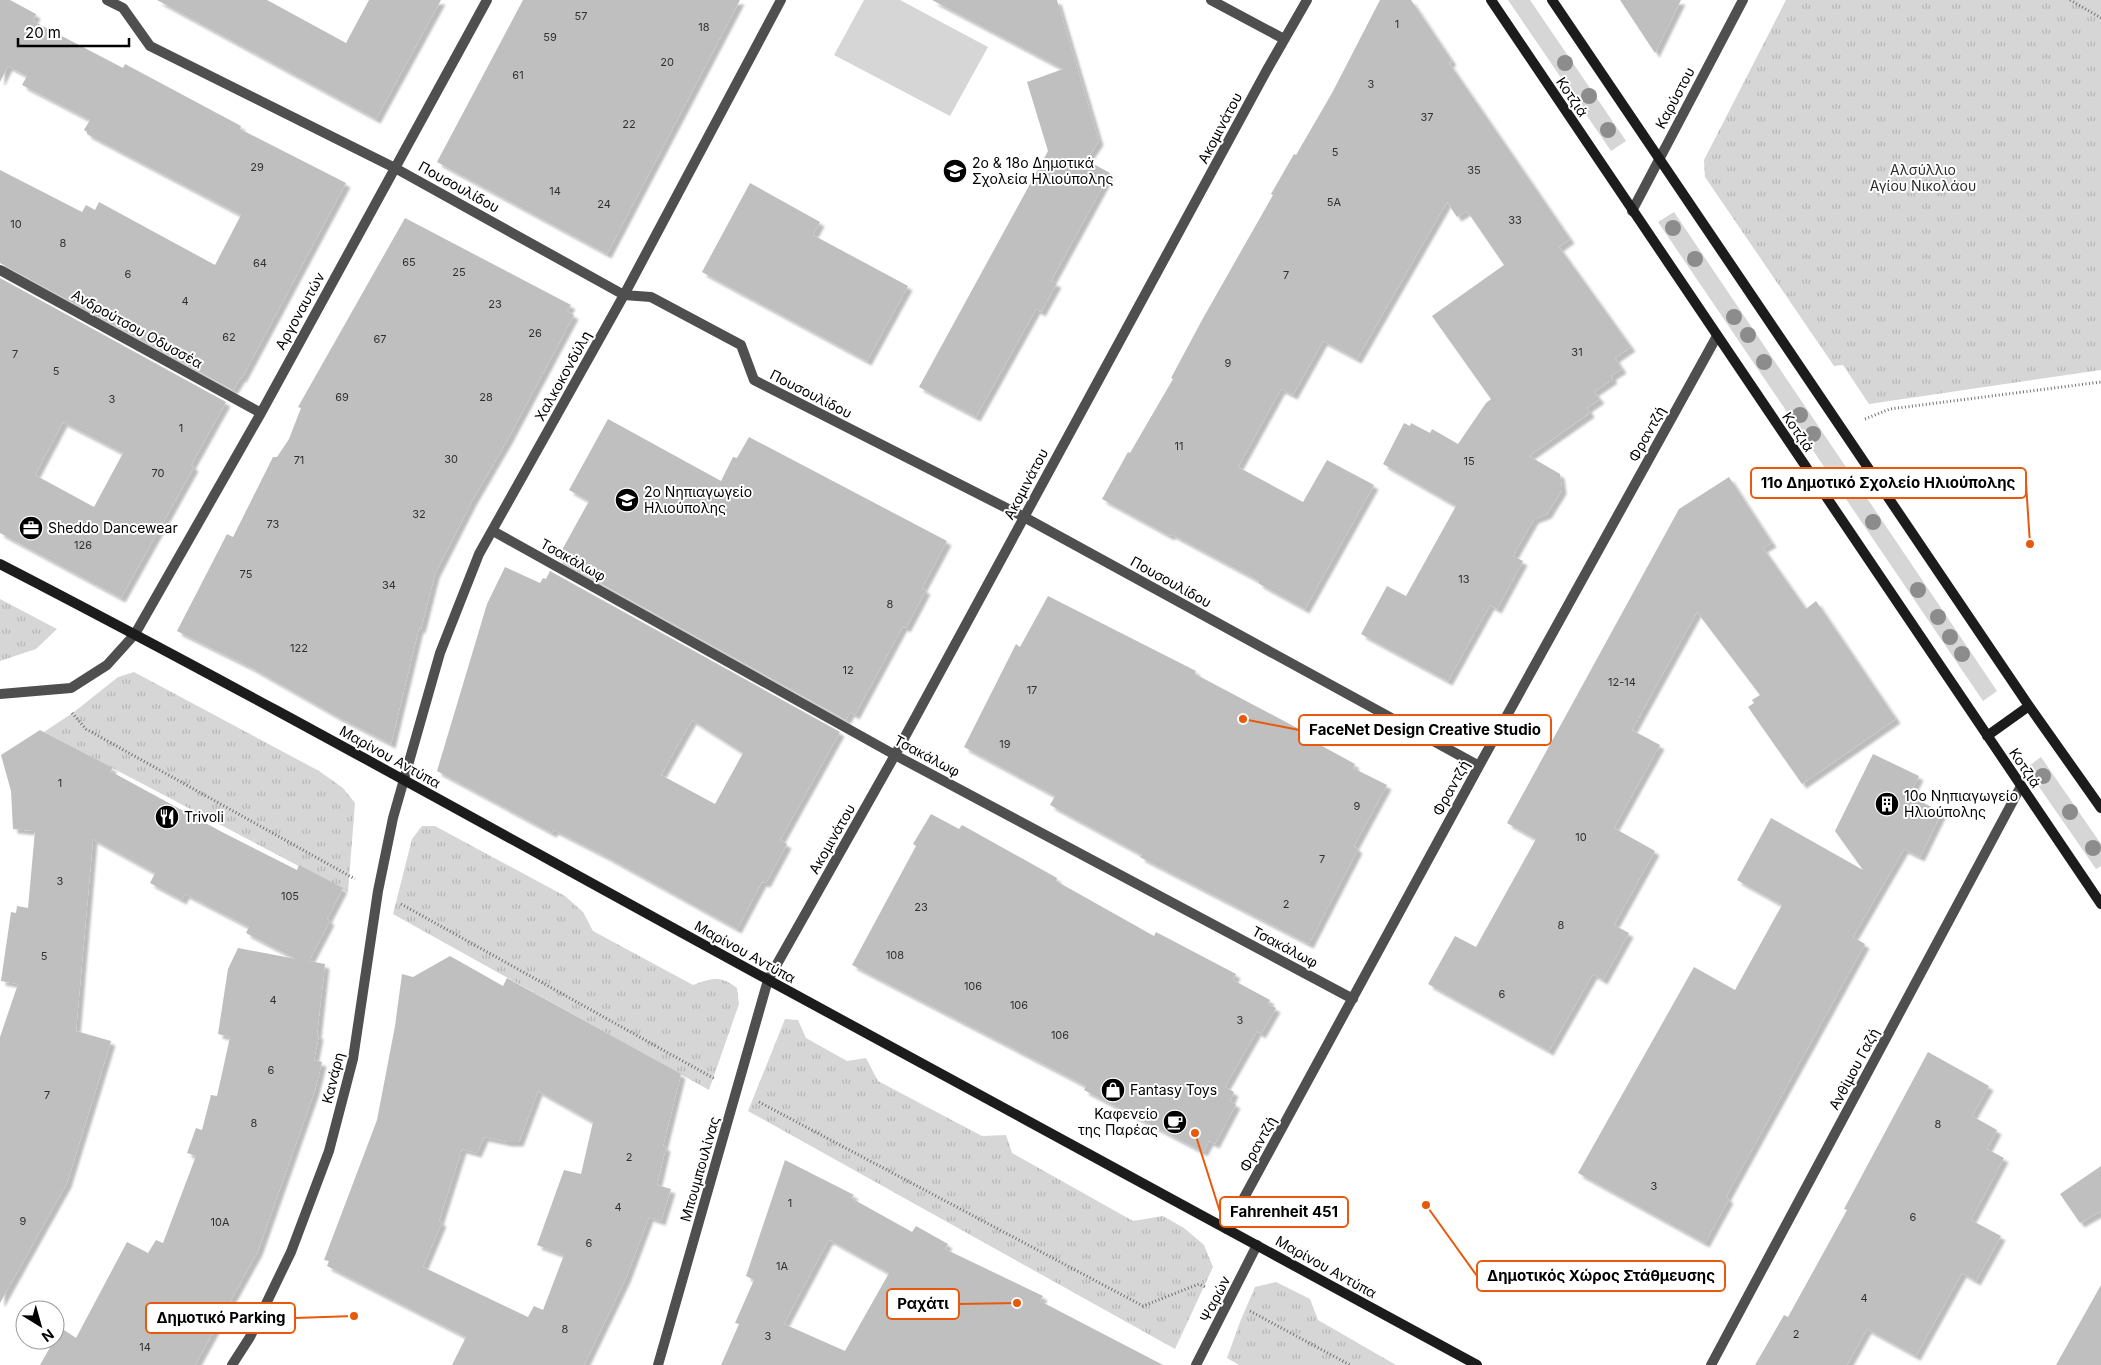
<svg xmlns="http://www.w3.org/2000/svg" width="2101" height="1365" font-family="Inter,sans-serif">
	<defs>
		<pattern id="park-tufts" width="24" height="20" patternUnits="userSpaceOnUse" patternTransform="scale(1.25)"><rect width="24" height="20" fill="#d6d6d6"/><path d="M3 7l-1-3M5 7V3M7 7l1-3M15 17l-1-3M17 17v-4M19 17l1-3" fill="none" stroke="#b6b6b6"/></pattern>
		<filter id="shadow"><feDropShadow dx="4.5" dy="4.5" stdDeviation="1" flood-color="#0004"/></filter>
	</defs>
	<rect width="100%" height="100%" fill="#fff"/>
	<!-- grass -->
	<path fill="#d6d6d6" d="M864 0H900L988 47 950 116 834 55Z
		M1508 0H1530L1626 141 1611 151Z
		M1674 212 1997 691 1983 701 1658 222Z
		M2041 757 2101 844V866L2096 869 2026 768Z"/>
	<!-- park -->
	<path fill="url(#park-tufts)" d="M1786 0H2101V370L1869 404 1843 365 1834 366 1705 177 1704 160Z
		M0 599 57 629 36 649 0 661Z
		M134 672 319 771 343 788 355 803 348 892 44 732 74 712 118 677Z
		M422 826H435L565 896 583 912 593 931 693 985C712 978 720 975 737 988L739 1004 709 1090 393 914 412 839Z
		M785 1019 798 1020 806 1038 847 1061 866 1058 878 1081 982 1136 1006 1135 1012 1153 1133 1221 1163 1216 1184 1228 1204 1245 1213 1267 1175 1349 748 1111Z
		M1276 1282 1310 1299 1318 1320 1396 1365H1239L1227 1358 1240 1322 1255 1287Z"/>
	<!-- building -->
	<path fill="#bfbfbf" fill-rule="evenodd" filter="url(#shadow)" d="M0 0H10L36 14 33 21 123 68 125 64 241 126 240 129 346 183 242 378 241 377 233 390 0 263V170L82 212 86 205 95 210 99 202 215 265 241 215 87 134V132L84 130 90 120 22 85 27 76 8 66 0 82Z
		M157 0H267L346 43 369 0H441L376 119Z
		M523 0H740L607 254 437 162Z
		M932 0H1057L1099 141 1086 160 1110 173 1051 281 1057 283 1041 312 1036 309 976 417 919 387 1048 151 1027 82 1063 69Z
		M1380 0H1411L1452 61 1449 63 1570 239 1559 247 1631 347 1615 358 1622 369 1611 376 1613 379 1594 392 1600 399 1587 408 1590 413 1529 456 1560 474 1562 490 1547 514 1534 519 1513 556 1523 561 1497 609 1490 605 1448 681 1361 634 1387 586 1406 596 1456 506 1383 464 1404 423 1410 426 1411 423 1430 433 1432 429 1458 444 1486 403 1491 399 1432 316 1504 265 1467 211 1457 217 1447 202 1357 359 1323 341 1293 395 1281 389 1238 467 1303 502 1327 460 1374 485 1305 609 1258 583 1259 581 1171 534 1170 536 1102 499 1128 452 1130 453 1173 379 1171 378 1202 320 1273 195 1271 194 1294 154 1296 155 1332 93Z
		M1620 0H1681L1655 53Z
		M750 183 820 222 813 235 908 286 867 361 702 272Z
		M405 218 571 305 567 311 574 315 508 439 472 501 435 574 421 629 419 628 391 744 338 717 250 667 177 631 227 534 233 537 273 457H277L289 439 301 408 298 407Z
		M0 278 226 402 191 465 194 467 121 598 0 533ZM63 422 123 453 94 507 35 475Z
		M608 419 721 481 733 457 737 458 749 437 947 541 922 588 926 590 906 628 903 626 855 715 850 712 846 720 557 559 589 501 569 490Z
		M1729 477 1772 543 1763 548 1806 609 1816 601 1896 719 1802 784 1748 707 1754 703 1752 700 1760 695 1697 612 1632 730 1660 745 1614 828 1655 851 1614 925 1629 933 1603 980 1593 974 1549 1051 1428 984 1455 936 1476 947 1536 839 1507 823 1679 509Z
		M505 567 540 583 543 578 546 579 550 571 840 732 780 840 787 844 766 883 762 882 737 929 607 857 554 830 552 833 437 771 487 604ZM692 720 743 753 715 804 661 775Z
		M1048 596 1196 671 1195 674 1301 730 1300 734 1355 764 1353 768 1387 785 1354 846 1358 849 1309 944 1140 857 1142 855 1050 805 1055 796 964 747 1016 644 1020 647Z
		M40 730 113 768 110 771 222 832 297 870 299 865 343 888 327 919 330 921 309 961 325 964 317 1034 319 1035 314 1060 322 1062 315 1090 258 1251 195 1365H40L61 1328 76 1338 127 1242 148 1253 156 1240 163 1243 196 1156 187 1153 196 1128 202 1130 211 1095 217 1096 230 1037 218 1034 228 969 238 948 296 959 246 933 249 927 185 894 182 900 150 883 155 873 93 839 76 1031 111 1041 67 1183 0 1303V1037L18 984 1 981 11 912 16 913 17 906 28 908 35 831 13 829 11 791 1 755Z
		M1873 754 1919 776 1909 796 1942 812 1920 857 1904 849 1853 937 1865 944 1726 1197 1729 1199 1705 1243 1578 1173 1694 967 1735 990 1782 905 1737 880 1771 818 1863 870 1835 831Z
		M931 814 959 829 962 825 1057 878 1056 881 1154 936 1156 932 1236 974 1233 980 1270 1000 1268 1004 1276 1008 1261 1034 1257 1031 1225 1087 1234 1092 1230 1101 1236 1104 1215 1144 1209 1141 1203 1152 1084 1090 1086 1086 852 965 916 846 913 844Z
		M450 956 503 986 507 978 681 1074 663 1146 666 1147 657 1185 671 1189 661 1221 649 1217 626 1278 584 1365H452L466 1337 327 1266 329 1261 324 1260 377 1120 395 1026 402 974 413 977ZM538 1091 593 1122 581 1174 564 1170 537 1245 564 1255 543 1310 534 1306 528 1317 423 1267 442 1222 439 1221 462 1149 477 1153 484 1137 508 1142H519Z
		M1928 1052 1989 1086 1972 1116 1997 1130 1987 1149 2004 1158 1971 1220 2001 1236 1976 1281 1962 1273 1916 1356 1867 1329 1847 1365H1755L1784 1315 1788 1317 1847 1210 1844 1209Z
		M785 1160 854 1195 851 1198 912 1232 916 1226 948 1244 945 1249 1043 1296 1040 1301 1163 1365H721L739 1324 735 1323 754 1280 746 1276ZM830 1240 889 1273 845 1351 784 1324 828 1241Z
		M2101 1166V1211L2080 1223 2060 1194Z
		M2101 1285V1365H2056Z"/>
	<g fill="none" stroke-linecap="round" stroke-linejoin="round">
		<!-- path -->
		<path stroke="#717171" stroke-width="3" stroke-dasharray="1 2.5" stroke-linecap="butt" d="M2070 0 2101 18
			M1865 419 1890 409 2101 382
			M72 713 86 729 355 879
			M401 904 715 1079
			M759 1102 1143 1306 1199 1284 1207 1288
			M1250 1311 1350 1365"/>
		<!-- street -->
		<path stroke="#4f4f4f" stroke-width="10" d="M107 0 123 8 150 46 395 168 624 295 651 297 741 345 754 380 1024 517 1479 766
			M1211 0 1284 39
			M1632 211 1743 0
			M0 270 261 413
			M493 531 895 755 1353 999
			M0 694 71 688 107 665 135 634 261 413 487 0
			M1227 1229 1479 766 1717 336
			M232 1365 250 1337 291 1252 329 1151 353 1059 378 891 393 818 440 653 479 554 624 295 781 0
			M658 1365 768 980 895 755 1268 68 1307 0
			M1196 1365 1257 1245
			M1711 1365 2021 786"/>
		<!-- secondary -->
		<path stroke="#1c1c1c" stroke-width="10" d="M1491 0 2101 904
			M1552 0 2029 706 2101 808
			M0 564C260 698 515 842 772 982 1007 1110 1242 1237 1477 1365
			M1987 736 2029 706"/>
	</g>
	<!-- trees -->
	<g fill="#8c8c8c">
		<circle cx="1565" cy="63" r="8"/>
		<circle cx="1589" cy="96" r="8"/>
		<circle cx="1608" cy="130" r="8"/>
		<circle cx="1673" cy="228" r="8"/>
		<circle cx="1695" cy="259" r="8"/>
		<circle cx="1734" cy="317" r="8"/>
		<circle cx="1748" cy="335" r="8"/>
		<circle cx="1764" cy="362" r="8"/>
		<circle cx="1800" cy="415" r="8"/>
		<circle cx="1813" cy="434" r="8"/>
		<circle cx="1873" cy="522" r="8"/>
		<circle cx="1918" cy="590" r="8"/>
		<circle cx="1938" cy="617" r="8"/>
		<circle cx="1950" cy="637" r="8"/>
		<circle cx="1962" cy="654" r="8"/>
		<circle cx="2043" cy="776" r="8"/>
		<circle cx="2070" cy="812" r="8"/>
		<circle cx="2093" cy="848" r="8"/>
	</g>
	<!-- icons -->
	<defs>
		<g id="school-disc" transform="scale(1.25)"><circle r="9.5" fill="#000" stroke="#fff"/><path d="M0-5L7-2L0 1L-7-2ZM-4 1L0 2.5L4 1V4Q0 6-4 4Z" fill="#fff"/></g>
		<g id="office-disc" transform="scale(1.25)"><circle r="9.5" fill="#000" stroke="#fff"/><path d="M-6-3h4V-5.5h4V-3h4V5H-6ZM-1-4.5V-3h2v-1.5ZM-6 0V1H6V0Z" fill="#fff"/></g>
		<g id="building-disc" transform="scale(1.25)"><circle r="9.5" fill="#000" stroke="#fff"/><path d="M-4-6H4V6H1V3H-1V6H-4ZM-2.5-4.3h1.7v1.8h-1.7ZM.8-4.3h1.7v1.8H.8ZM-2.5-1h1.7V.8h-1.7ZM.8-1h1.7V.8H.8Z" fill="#fff"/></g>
		<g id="restaurant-disc" transform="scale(1.25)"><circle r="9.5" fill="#000" stroke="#fff"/><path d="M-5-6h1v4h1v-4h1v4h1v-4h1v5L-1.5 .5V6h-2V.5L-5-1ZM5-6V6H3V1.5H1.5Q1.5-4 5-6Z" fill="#fff"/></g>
		<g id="shop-disc" transform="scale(1.25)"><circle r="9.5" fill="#000" stroke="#fff"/><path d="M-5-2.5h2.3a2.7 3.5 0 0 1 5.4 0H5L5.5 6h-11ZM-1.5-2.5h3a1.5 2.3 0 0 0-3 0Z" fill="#fff"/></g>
		<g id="cafe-disc" transform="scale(1.25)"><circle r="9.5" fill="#000" stroke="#fff"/><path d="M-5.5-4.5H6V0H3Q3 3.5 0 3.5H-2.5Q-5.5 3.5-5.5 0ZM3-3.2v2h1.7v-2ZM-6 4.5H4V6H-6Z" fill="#fff"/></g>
	</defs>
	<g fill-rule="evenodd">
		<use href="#school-disc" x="955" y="171"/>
		<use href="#school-disc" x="627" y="500"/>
		<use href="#office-disc" x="31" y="528"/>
		<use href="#building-disc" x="1887" y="804"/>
		<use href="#restaurant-disc" x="167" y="817"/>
		<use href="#shop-disc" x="1113" y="1090"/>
		<use href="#cafe-disc" x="1175" y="1122"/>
	</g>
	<g text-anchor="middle" stroke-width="4" stroke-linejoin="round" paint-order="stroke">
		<!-- number labels -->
		<g font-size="11" fill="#303030">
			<text x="581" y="20">57</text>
			<text x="1397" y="28">1</text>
			<text x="704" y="31">18</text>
			<text x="550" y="41">59</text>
			<text x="667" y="66">20</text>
			<text x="518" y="79">61</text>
			<text x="1371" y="88">3</text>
			<text x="1427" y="121">37</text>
			<text x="629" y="128">22</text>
			<text x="1335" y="156">5</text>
			<text x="257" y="171">29</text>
			<text x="1474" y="174">35</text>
			<text x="555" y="195">14</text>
			<text x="1334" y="206">5Α</text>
			<text x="604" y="208">24</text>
			<text x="1515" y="224">33</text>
			<text x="16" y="228">10</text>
			<text x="63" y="247">8</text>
			<text x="409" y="266">65</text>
			<text x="260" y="267">64</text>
			<text x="459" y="276">25</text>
			<text x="128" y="278">6</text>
			<text x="1286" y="279">7</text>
			<text x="185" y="305">4</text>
			<text x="495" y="308">23</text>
			<text x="535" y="337">26</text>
			<text x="229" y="341">62</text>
			<text x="380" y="343">67</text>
			<text x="1577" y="356">31</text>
			<text x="15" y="358">7</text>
			<text x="1228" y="367">9</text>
			<text x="56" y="375">5</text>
			<text x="342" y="401">69</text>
			<text x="486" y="401">28</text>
			<text x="112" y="403">3</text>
			<text x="181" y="432">1</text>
			<text x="1179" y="450">11</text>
			<text x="451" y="463">30</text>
			<text x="299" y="464">71</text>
			<text x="1469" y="465">15</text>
			<text x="158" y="477">70</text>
			<text x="419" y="518">32</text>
			<text x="273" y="528">73</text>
			<text x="83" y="549">126</text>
			<text x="246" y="578">75</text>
			<text x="1464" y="583">13</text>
			<text x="389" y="589">34</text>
			<text x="890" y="608">8</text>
			<text x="299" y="652">122</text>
			<text x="848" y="674">12</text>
			<text x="1622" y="686">12-14</text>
			<text x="1032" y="694">17</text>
			<text x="1005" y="748">19</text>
			<text x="60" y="787">1</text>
			<text x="1357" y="810">9</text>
			<text x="1581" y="841">10</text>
			<text x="1322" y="863">7</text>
			<text x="60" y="885">3</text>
			<text x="290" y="900">105</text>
			<text x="1286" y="908">2</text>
			<text x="921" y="911">23</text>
			<text x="1561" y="929">8</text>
			<text x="895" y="959">108</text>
			<text x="44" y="960">5</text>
			<text x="973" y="990">106</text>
			<text x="1502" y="998">6</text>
			<text x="273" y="1004">4</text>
			<text x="1019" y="1009">106</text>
			<text x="1240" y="1024">3</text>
			<text x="1060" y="1039">106</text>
			<text x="271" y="1074">6</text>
			<text x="47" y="1099">7</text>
			<text x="254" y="1127">8</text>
			<text x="1938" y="1128">8</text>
			<text x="629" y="1161">2</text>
			<text x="1654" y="1190">3</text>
			<text x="790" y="1207">1</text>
			<text x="618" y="1211">4</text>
			<text x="1913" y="1221">6</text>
			<text x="23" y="1225">9</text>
			<text x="220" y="1226">10Α</text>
			<text x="589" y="1247">6</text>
			<text x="782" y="1270">1Α</text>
			<text x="1864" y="1302">4</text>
			<text x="565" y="1333">8</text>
			<text x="1796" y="1338">2</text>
			<text x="768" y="1340">3</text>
			<text x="145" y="1351">14</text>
		</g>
		<!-- street labels -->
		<g font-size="14" fill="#000" stroke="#fff">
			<text transform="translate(1572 97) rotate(56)" y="5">Κοτζιά</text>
			<text transform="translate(1675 98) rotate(-62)" y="5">Καρύστου</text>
			<text transform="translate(1220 128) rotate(-62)" y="5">Ακομινάτου</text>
			<text transform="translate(459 187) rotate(29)" y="5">Πουσουλίδου</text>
			<text transform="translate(300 311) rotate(-61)" y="5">Αργοναυτών</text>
			<text transform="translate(137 329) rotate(29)" y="5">Ανδρούτσου Οδυσσέα</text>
			<text transform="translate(563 376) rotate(-61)" y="5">Χαλκοκονδύλη</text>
			<text transform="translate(811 394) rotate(27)" y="5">Πουσουλίδου</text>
			<text transform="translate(1798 432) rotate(56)" y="5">Κοτζιά</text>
			<text transform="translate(1647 434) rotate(-61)" y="5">Φραντζή</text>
			<text transform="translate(1026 484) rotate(-62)" y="5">Ακομινάτου</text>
			<text transform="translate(573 560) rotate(29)" y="5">Τσακάλωφ</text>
			<text transform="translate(1171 582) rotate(29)" y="5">Πουσουλίδου</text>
			<text transform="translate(927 756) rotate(28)" y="5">Τσακάλωφ</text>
			<text transform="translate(390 757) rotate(29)" y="5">Μαρίνου Αντύπα</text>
			<text transform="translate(2025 768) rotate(56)" y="5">Κοτζιά</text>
			<text transform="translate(1451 788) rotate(-61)" y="5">Φραντζή</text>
			<text transform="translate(832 839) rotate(-60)" y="5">Ακομινάτου</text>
			<text transform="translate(1285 947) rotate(28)" y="5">Τσακάλωφ</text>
			<text transform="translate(745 952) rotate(29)" y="5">Μαρίνου Αντύπα</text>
			<text transform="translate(1854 1069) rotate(-62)" y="5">Ανθίμου Γαζή</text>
			<text transform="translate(333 1078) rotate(-76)" y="5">Κανάρη</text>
			<text transform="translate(1258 1144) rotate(-61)" y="5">Φραντζή</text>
			<text transform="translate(700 1169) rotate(-74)" y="5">Μπουμπουλίνας</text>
			<text transform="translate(1326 1267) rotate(29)" y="5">Μαρίνου Αντύπα</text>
			<text transform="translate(1215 1299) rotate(-63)" y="5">Ψαρών</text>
		</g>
		<!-- poi labels -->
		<g font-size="14" fill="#000" stroke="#fff" text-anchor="start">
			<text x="972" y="168">2ο &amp; 18ο Δημοτικά<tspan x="972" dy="16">Σχολεία Ηλιούπολης</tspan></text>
			<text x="644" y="497">2ο Νηπιαγωγείο<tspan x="644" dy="16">Ηλιούπολης</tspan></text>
			<text x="48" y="533">Sheddo Dancewear</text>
			<text x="1904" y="801">10ο Νηπιαγωγείο<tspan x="1904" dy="16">Ηλιούπολης</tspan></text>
			<text x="184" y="822">Trivoli</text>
			<text x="1130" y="1095">Fantasy Toys</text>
			<text x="1158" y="1119" text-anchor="end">Καφενείο<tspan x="1158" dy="16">της Παρέας</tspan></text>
		</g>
		<!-- park labels -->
		<g font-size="14" fill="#2d2d2d" stroke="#fff">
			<text x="1923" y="175">Αλσύλλιο<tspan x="1923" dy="16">Αγίου Νικολάου</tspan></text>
		</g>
	</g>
	<!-- callouts -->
	<path fill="none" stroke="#e8590c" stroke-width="2" d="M2030 544L2026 483M1243 719L1299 730M1195 1133L1220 1212M1426 1205L1477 1276M1017 1303L959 1304M354 1316L295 1318"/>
	<g fill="#e8590c" stroke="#fff" stroke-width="2">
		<circle cx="2030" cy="544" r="5"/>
		<circle cx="1243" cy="719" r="5"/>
		<circle cx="1195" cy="1133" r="5"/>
		<circle cx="1426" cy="1205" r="5"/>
		<circle cx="1017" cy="1303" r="5"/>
		<circle cx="354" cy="1316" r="5"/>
	</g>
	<g fill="#fff" stroke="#e8590c" stroke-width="2">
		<rect x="1751" y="468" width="275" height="30" rx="5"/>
		<rect x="1299" y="715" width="252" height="30" rx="5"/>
		<rect x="1220" y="1197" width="128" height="30" rx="5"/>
		<rect x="1477" y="1261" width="248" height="30" rx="5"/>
		<rect x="887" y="1289" width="72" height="30" rx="5"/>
		<rect x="146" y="1303" width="149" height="30" rx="5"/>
	</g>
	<g font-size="15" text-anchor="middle" font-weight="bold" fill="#000">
		<text x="1888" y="488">11ο Δημοτικό Σχολείο Ηλιούπολης</text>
		<text x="1425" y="735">FaceNet Design Creative Studio</text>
		<text x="1284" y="1217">Fahrenheit 451</text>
		<text x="1601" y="1281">Δημοτικός Χώρος Στάθμευσης</text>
		<text x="923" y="1309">Ραχάτι</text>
		<text x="221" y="1323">Δημοτικό Parking</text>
	</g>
	<!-- north arrow -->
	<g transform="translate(40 1325) rotate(143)"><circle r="24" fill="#ffffff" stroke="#999999"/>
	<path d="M0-4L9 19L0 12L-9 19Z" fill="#000000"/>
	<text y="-8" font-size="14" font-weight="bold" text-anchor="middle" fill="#000000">N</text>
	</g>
	<!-- scale -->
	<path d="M18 38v8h111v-8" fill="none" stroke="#000000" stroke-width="2.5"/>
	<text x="25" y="38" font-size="15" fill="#000000" stroke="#ffffff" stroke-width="4" paint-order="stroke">20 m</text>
</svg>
